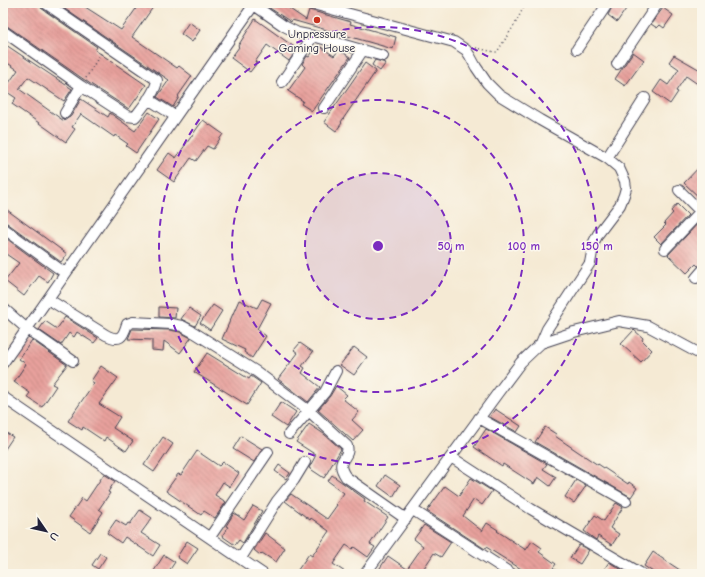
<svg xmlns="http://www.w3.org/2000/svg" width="705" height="577" font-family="'Comic Neue',sans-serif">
	<defs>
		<pattern id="building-back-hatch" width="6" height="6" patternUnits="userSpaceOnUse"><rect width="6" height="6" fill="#e8a09c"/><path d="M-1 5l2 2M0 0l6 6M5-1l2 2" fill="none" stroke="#bc8280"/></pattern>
	</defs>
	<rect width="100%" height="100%" fill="#fbf7ec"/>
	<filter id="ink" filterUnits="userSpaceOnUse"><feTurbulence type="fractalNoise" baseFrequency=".025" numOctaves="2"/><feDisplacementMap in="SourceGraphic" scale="8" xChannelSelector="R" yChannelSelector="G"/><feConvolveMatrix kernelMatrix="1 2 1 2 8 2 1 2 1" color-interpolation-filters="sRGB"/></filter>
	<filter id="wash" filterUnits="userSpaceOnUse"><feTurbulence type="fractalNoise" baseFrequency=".012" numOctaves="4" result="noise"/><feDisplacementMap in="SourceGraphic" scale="16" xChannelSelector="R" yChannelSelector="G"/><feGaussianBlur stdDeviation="0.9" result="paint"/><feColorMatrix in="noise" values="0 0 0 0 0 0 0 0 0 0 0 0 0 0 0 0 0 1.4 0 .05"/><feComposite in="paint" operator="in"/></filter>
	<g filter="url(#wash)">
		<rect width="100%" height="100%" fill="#f5ead4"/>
		<g id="blocks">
			<!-- building -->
			<path fill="url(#building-back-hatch)" d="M3 3H39L41 8 97 47 95 50 146 85 129 109 89 83 7 26 3 25Z
				M56 3H79L121 30 140 3H156L132 37 177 68 179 66 192 76 178 96 179 97 173 107 157 97 169 80Z
				M262 3H281L306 20 309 10 351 22 350 24 396 37 393 49 292 20 291 22Z
				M614 3H624L628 6 617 22 608 15Z
				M663 8 673 15 664 28 660 25 657 28 651 24Z
				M255 19 297 49 289 61 267 45 255 62 257 63 250 72 231 58 239 47 238 46Z
				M189 22 200 30 192 42 181 34Z
				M3 43 72 89 64 101 28 77 19 89 64 121 71 116 81 99 108 117 110 113 135 131 149 112 159 119 136 153 126 146 128 144 115 135 114 137 81 114 72 127 75 129 66 142 12 104 16 98 4 90 18 70 3 60Z
				M318 45 334 56 339 50 350 57 312 111 301 104 303 101 288 91 305 67 302 64 307 56 309 57Z
				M633 52 644 60 625 86 615 79Z
				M674 55 702 71V87L686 76 676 91 678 92 670 104 653 92 661 80 668 85 679 69 669 62Z
				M375 60 386 63 380 71 372 65Z
				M365 63 376 71 341 122 342 123 336 131 324 122Z
				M203 120 223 134 213 149 207 146 196 161 191 158 174 182 157 170 169 153 176 158Z
				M702 164V200L684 183Z
				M677 204 688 215 661 244 654 237 666 225 664 223 673 213 671 211Z
				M3 207 67 254 61 262 7 223 3 222Z
				M702 219V265L698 266 696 264 687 273 668 255Z
				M3 236 53 273 48 282 39 276 24 296 5 281 19 263 3 252Z
				M262 299 271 303 257 329 266 336 252 358 244 352 245 350 222 339 239 300 257 308Z
				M213 305 222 311 210 330 200 323Z
				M159 307 176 308 175 318 159 317Z
				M189 308 201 316 195 326 181 319Z
				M65 317 98 338 94 343 77 332 74 337 69 333 61 345 39 330 45 321 57 329Z
				M132 329 170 330 180 332 191 338 180 353 164 341 163 351 152 350V340L128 339Z
				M634 330 643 338 642 340 652 350 641 362 621 344Z
				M32 340 67 365 52 384 56 386 42 407 27 397 30 393 14 382 26 364 19 359Z
				M300 343 313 352 302 366 305 368 302 373 320 387 308 402 278 379 298 353 294 350Z
				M354 347 367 357 354 375 340 365Z
				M207 353 249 379 251 376 261 383 247 405 194 372Z
				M101 366 118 378 99 404 120 417 113 428 133 441 126 451 106 437 104 441 83 427 82 430 68 421 94 383 91 381Z
				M336 386 347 395 343 399 359 412 352 420 363 430 353 441 318 410 330 396Z
				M281 402 296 412 286 427 271 417Z
				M495 409 521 426 517 432 490 417Z
				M309 424 324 434 341 449 324 478 309 468 316 455 296 442Z
				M545 427 556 434 555 436 577 451 598 465V464L628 484 629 482 637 488 631 497 535 442Z
				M486 429 547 464 543 469 556 477 550 486 538 477 534 484 503 464 502 466 474 447Z
				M3 431 13 437 3 452Z
				M241 436 262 449 254 462 233 449Z
				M163 437 173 444 154 472 144 465Z
				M197 451 219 466 223 462 239 473 230 487 223 482 215 495 226 502 215 518 204 511 201 515 166 491 178 474 181 475Z
				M279 465 290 473 286 479 275 471Z
				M104 474 115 481 108 492 110 493 99 509 103 512 90 532 69 517 82 498 86 501Z
				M332 475 365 499 364 501 388 517 370 544 375 547 368 557 354 547 352 549 346 545 333 564 348 574H295L309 554 312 556 329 531 311 518 310 520 285 501 291 494 327 519 337 505 336 504 344 493 328 481Z
				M385 475 400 485 393 497 378 486Z
				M471 478 492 491 482 505 474 499 463 516 482 531 487 523 498 530 497 531 526 550 532 541 542 548 539 552 556 564 553 568 562 574H529L486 547 485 549 427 511 445 486 459 496Z
				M576 480 586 486 574 503 565 497Z
				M616 503 623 507 610 528 619 534 612 545 598 536 596 540 584 531 595 515 604 521Z
				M253 506 262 511 243 543 239 540 235 545 222 536 228 527 226 526 234 513 244 520Z
				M140 510 152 518 141 533 160 545 153 556 125 537 121 543 107 533 116 520 126 526 128 523 130 524Z
				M424 525 451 542 441 557 434 553 420 574H376L388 556 407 569 423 546 414 539Z
				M265 533 285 548 276 562 262 553 260 555 254 550Z
				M187 541 198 548 187 564 177 557Z
				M579 545 589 550 580 564 570 558Z
				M653 552 663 559 686 574H656L644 566Z
				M100 553 106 557 98 569 92 565Z
				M164 555 175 562 167 574H152Z
				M609 562 622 570 620 574H601Z"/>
		</g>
	</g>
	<g filter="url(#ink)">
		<use href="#blocks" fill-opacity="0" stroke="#424052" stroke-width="1"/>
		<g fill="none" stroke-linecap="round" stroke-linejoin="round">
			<!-- minor casing -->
			<g stroke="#424052" stroke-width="12">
				<path id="minor" d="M309 3 454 42 466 50 470 56 476 67 487 83 499 95 540 120 607 158 619 168 625 181 626 188 624 195 620 205 598 234 594 242 590 263 547 329 541 343
					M254 5 284 26 298 33 313 36 383 56
					M3 31 81 86 127 116 135 117C142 108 156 92 157 80L45 3
					M577 49 608 3
					M617 64 658 3
					M282 82 313 36
					M148 99 175 116
					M324 108 363 50
					M65 113 81 86
					M607 158 645 98
					M679 190 702 213
					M3 228 65 273
					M665 249 701 211
					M696 278 702 271
					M48 299 106 335C120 342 123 337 127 324L133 322 171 324 182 326 195 333 257 372 309 411 347 446C351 459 333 459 346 477L406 519
					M3 308 27 329 73 361
					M3 363 255 3
					M3 397 263 574
					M479 418 626 501
					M289 434 325 392 336 371
					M451 457 531 509 642 574
					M413 510 512 574
					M210 537 268 452
					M241 558 277 501 294 480 305 462
					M365 574 497 394 521 362 541 343 574 332 619 321 648 326 702 355"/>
			</g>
			<!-- path -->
			<path stroke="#424052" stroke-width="1.5" stroke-dasharray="1 3" stroke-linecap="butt" d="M476 48 495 52H497L515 24 526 3
				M86 78 101 53"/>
			<!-- minor -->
			<use href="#minor" stroke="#fff" stroke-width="10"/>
		</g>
	</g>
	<!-- distance rings -->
	<circle cx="378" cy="246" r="73" fill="#7b2cbf" fill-opacity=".12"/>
	<g fill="none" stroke="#7b2cbf" stroke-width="2" stroke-dasharray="7 5">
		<circle cx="378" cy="246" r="73"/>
		<circle cx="378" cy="246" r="146"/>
		<circle cx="378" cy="246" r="219"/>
	</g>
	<!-- markers -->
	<circle fill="#c8321e" stroke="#fbf7ec" stroke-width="1.5" cx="317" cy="20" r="4"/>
	<g text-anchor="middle" stroke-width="3" stroke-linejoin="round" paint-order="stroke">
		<!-- poi labels -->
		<g font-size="12" fill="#22223b" stroke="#fbf7ec">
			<text x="317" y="38">Unpressure<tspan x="317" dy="14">Gaming House</tspan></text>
		</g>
	</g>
	<circle cx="378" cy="246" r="6" fill="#7b2cbf" stroke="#fbf7ec" stroke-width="2"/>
	<g font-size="12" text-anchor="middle" font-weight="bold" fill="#7b2cbf" stroke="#fbf7ec" stroke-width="3" stroke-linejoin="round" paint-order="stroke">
		<text x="451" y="250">50 m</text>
		<text x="524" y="250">100 m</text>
		<text x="597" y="250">150 m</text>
	</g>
	<!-- margin -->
	<rect width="705" height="577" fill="none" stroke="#fbf7ec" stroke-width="16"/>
	<!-- north arrow -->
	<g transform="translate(46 531) rotate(124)" stroke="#fbf7ec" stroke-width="3" paint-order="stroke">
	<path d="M0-3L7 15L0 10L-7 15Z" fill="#22223b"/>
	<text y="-6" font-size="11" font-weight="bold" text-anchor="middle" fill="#22223b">U</text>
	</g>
</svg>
